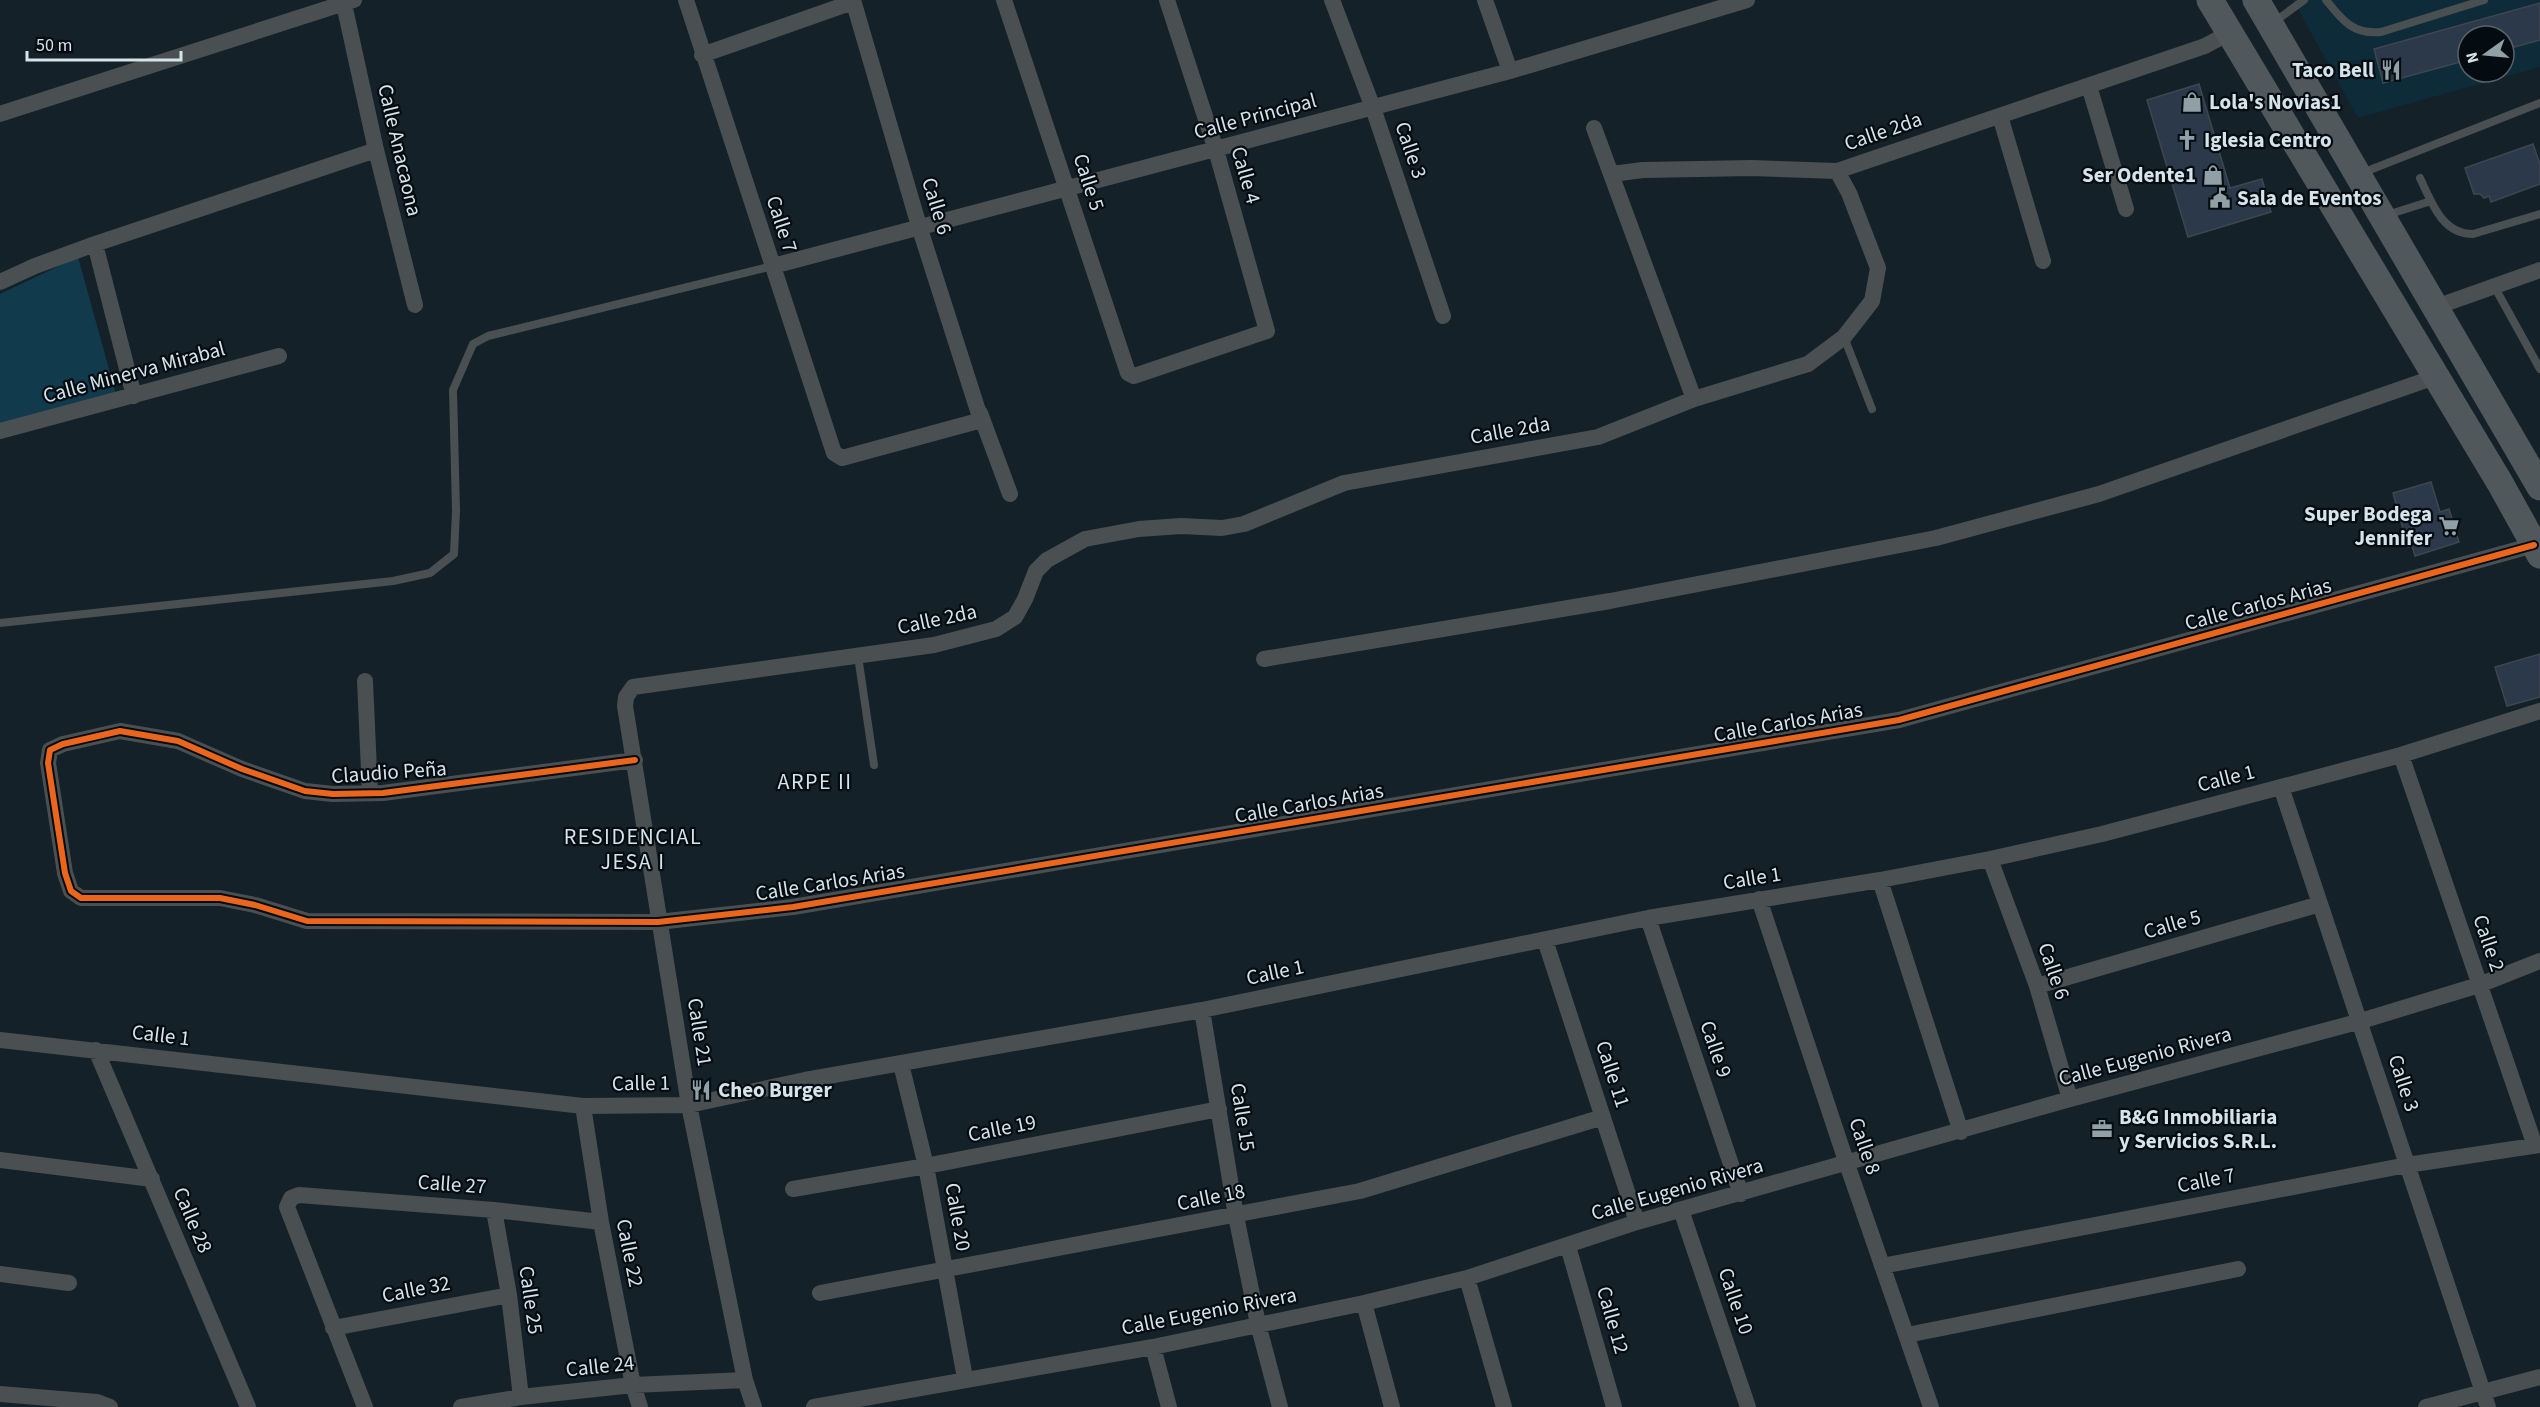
<svg xmlns="http://www.w3.org/2000/svg" width="2540" height="1407" font-family="'Source Sans 3',sans-serif">
	<rect width="100%" height="100%" fill="#142128"/>
	<!-- built -->
	<path fill="#0d2b39" fill-rule="evenodd" d="M2293 0H2540V67L2358 118ZM2468 36H2504V72H2468Z"/>
	<!-- green -->
	<path fill="#113a4d" d="M78 257 117 398 0 426V294Z"/>
	<!-- building -->
	<path fill="#2c394a" stroke="#3e464e" stroke-width="1.5" d="M2540 3V40L2504 50V36H2468V60L2383 83 2374 49Z
		M2199 84 2230 188 2262 179 2271 212 2188 237 2147 100Z
		M2533 144 2540 164V184L2491 202 2489 196 2484 198 2480 194H2474L2465 168Z
		M2431 482 2440 512 2449 509 2459 542 2415 556 2412 546 2408 547 2393 493Z
		M2540 654V697L2507 706 2495 667Z"/>
	<g fill="none" stroke-linecap="round" stroke-linejoin="round">
		<!-- service -->
		<path stroke="#4a5051" stroke-width="8" d="M2326 0C2342 20 2353 35 2381 32L2484 0
			M2273 23 2304 0
			M2362 173 2540 103
			M2420 178C2432 203 2442 234 2473 234L2540 214
			M2387 215 2431 201
			M2494 286 2540 369
			M1844 337 1872 409
			M0 623 393 581 430 573 454 554 456 511 453 390 473 344 488 336 773 266
			M858 656 874 765"/>
		<!-- minor -->
		<path stroke="#4a5051" stroke-width="16" d="M686 0 834 453 842 458 978 421 980 417 919 226 853 0
			M1004 0 1128 373 1134 376 1267 331 1216 150 1167 0
			M1332 0 1373 108 1443 316
			M1485 0 1510 71
			M344 4 376 150 415 305
			M702 55 853 2
			M2089 86 2126 209
			M0 114 354 0
			M2000 116 2043 261
			M1594 128 1694 399
			M1612 174 1643 170 1752 168 1837 171 2205 46 2229 33
			M95 244 134 396
			M773 266 1510 71 1747 0
			M0 282 35 266 95 244 376 150
			M2433 308 2540 270
			M980 413 1010 494
			M0 431 279 356
			M1264 659 1610 601 1936 538 2099 494 2435 377
			M365 681 370 793
			M2401 755 2535 1146
			M635 760 383 793 333 794 305 791 242 769 178 741 120 731 63 744 50 750 48 763 65 873 71 891 81 898H220L255 905 307 921 658 922 793 907 1899 720 2534 545
			M2281 787 2488 1407
			M1990 859 2037 986 2070 1099
			M1880 880 1961 1132
			M1759 899 1847 1164 1931 1407
			M1648 918 1741 1194
			M1545 940 1637 1222
			M2037 986 2320 904
			M1202 1010 1236 1216 1258 1324 1280 1407
			M0 1040 583 1106 689 1105 805 1080 1202 1010 1648 918 1880 880 1990 859 2102 834 2281 787 2401 755 2540 711
			M96 1050 248 1407
			M901 1064 926 1166 965 1378
			M583 1106 601 1222 633 1385 640 1407
			M0 1160 152 1179
			M793 1189 926 1166 1219 1109
			M494 1210 509 1295 521 1397
			M1681 1210 1748 1407
			M1568 1246 1614 1407
			M1882 1266 2407 1165 2540 1145
			M0 1274 69 1283
			M1467 1278 1504 1407
			M820 1293 1360 1191 1603 1117
			M1364 1303 1392 1407
			M333 1328 509 1295
			M1907 1335 2238 1269
			M1153 1347 1169 1407
			M0 1394 97 1402 110 1407
			M365 1407 287 1207 291 1198 299 1195 494 1210 601 1222
			M461 1407 521 1397 633 1385 745 1380
			M754 1407 745 1380 689 1105 625 706 626 697 633 687 934 645 996 629 1015 617 1025 599 1036 571 1047 560 1085 539 1139 529 1181 526 1222 528 1244 524 1344 483 1598 437 1694 399 1808 364 1844 337 1872 301 1878 268 1849 193 1837 171
			M814 1407 1153 1347 1364 1303 1467 1278 1637 1222 2070 1099 2361 1021 2479 985 2540 961
			M2426 1407 2540 1377"/>
		<!-- primary -->
		<path stroke="#50585b" stroke-width="27" d="M2210 0 2500 483 2540 555
			M2256 0 2540 487"/>
		<!-- cycleway casing -->
		<g stroke="#040c11" stroke-width="10">
			<path id="cycleway" d="M635 760 383 793 333 794 305 791 242 769 178 741 120 731 63 744 50 750 48 763 65 873 71 891 81 898H220L255 905 307 921 658 922 793 907 1899 720 2534 545"/>
		</g>
		<!-- cycleway -->
		<use href="#cycleway" stroke="#eb651d" stroke-width="6"/>
	</g>
	<!-- icons -->
	<defs>
		<g id="restaurant-bare" transform="scale(1.62)"><path d="M-5-6h1v4h1v-4h1v4h1v-4h1v5L-1.5 .5V6h-2V.5L-5-1ZM5-6V6H3V1.5H1.5Q1.5-4 5-6Z" fill="#919fa7" stroke="#040c11" stroke-width="2.5" paint-order="stroke"/></g>
		<g id="shop-bare" transform="scale(1.62)"><path d="M-5-2.5h2.3a2.7 3.5 0 0 1 5.4 0H5L5.5 6h-11ZM-1.5-2.5h3a1.5 2.3 0 0 0-3 0Z" fill="#919fa7" stroke="#040c11" stroke-width="2.5" paint-order="stroke"/></g>
		<g id="church-bare" transform="scale(1.62)"><path d="M-1.2-6h2.4v3.5h3.3v2.4h-3.3V6h-2.4V-.1h-3.3v-2.4h3.3Z" fill="#919fa7" stroke="#040c11" stroke-width="2.5" paint-order="stroke"/></g>
		<g id="civic-bare" transform="scale(1.62)"><path d="M-.6-6.5H3V-4.5H.6V-3L4-1V1h2V6H-6V1h2V-1L-.6-3ZM-1.2 2.5V6h2.4V2.5Z" fill="#919fa7" stroke="#040c11" stroke-width="2.5" paint-order="stroke"/></g>
		<g id="supermarket-bare" transform="scale(1.62)"><path d="M-6-5.5h2.5l.6 2H6L4.5 2H-2.5L-4.4-4H-6ZM-1.5 3.2a1.3 1.3 0 1 0 .1 0ZM3 3.2a1.3 1.3 0 1 0 .1 0Z" fill="#919fa7" stroke="#040c11" stroke-width="2.5" paint-order="stroke"/></g>
		<g id="office-bare" transform="scale(1.62)"><path d="M-6-3h4V-5.5h4V-3h4V5H-6ZM-1-4.5V-3h2v-1.5ZM-6 0V1H6V0Z" fill="#919fa7" stroke="#040c11" stroke-width="2.5" paint-order="stroke"/></g>
	</defs>
	<g fill-rule="evenodd">
		<use href="#restaurant-bare" x="2391" y="70"/>
		<use href="#shop-bare" x="2192" y="102"/>
		<use href="#church-bare" x="2187" y="140"/>
		<use href="#shop-bare" x="2213" y="175"/>
		<use href="#civic-bare" x="2220" y="198"/>
		<use href="#supermarket-bare" x="2449" y="526"/>
		<use href="#restaurant-bare" x="701" y="1090"/>
		<use href="#office-bare" x="2102" y="1129"/>
	</g>
	<g text-anchor="middle" stroke-width="4.5" stroke-linejoin="round" paint-order="stroke">
		<!-- poi labels -->
		<g font-size="21" font-weight="bold" fill="#d5e3eb" stroke="#040c11" text-anchor="start">
			<text x="2374" y="77" text-anchor="end">Taco Bell</text>
			<text x="2209" y="109">Lola's Novias1</text>
			<text x="2204" y="147">Iglesia Centro</text>
			<text x="2196" y="182" text-anchor="end">Ser Odente1</text>
			<text x="2237" y="205">Sala de Eventos</text>
			<text x="2432" y="521" text-anchor="end">Super Bodega<tspan x="2432" dy="24">Jennifer</tspan></text>
			<text x="718" y="1097">Cheo Burger</text>
			<text x="2119" y="1124">B&amp;G Inmobiliaria<tspan x="2119" dy="24">y Servicios S.R.L.</tspan></text>
		</g>
		<!-- street labels -->
		<g font-size="21" fill="#d5e3eb" stroke="#040c11">
			<text transform="translate(1255 116) rotate(-15)" y="7">Calle Principal</text>
			<text transform="translate(1883 131) rotate(-19)" y="7">Calle 2da</text>
			<text transform="translate(400 150) rotate(77)" y="7">Calle Anacaona</text>
			<text transform="translate(1411 150) rotate(71)" y="7">Calle 3</text>
			<text transform="translate(1246 175) rotate(74)" y="7">Calle 4</text>
			<text transform="translate(1089 182) rotate(72)" y="7">Calle 5</text>
			<text transform="translate(937 206) rotate(73)" y="7">Calle 6</text>
			<text transform="translate(782 224) rotate(72)" y="7">Calle 7</text>
			<text transform="translate(134 372) rotate(-15)" y="7">Calle Minerva Mirabal</text>
			<text transform="translate(1510 430) rotate(-10)" y="7">Calle 2da</text>
			<text transform="translate(2258 604) rotate(-15)" y="7">Calle Carlos Arias</text>
			<text transform="translate(937 619) rotate(-12)" y="7">Calle 2da</text>
			<text transform="translate(1788 722) rotate(-10)" y="7">Calle Carlos Arias</text>
			<text transform="translate(389 772) rotate(-4)" y="7">Claudio Peña</text>
			<text transform="translate(2226 778) rotate(-14)" y="7">Calle 1</text>
			<text transform="translate(1309 803) rotate(-10)" y="7">Calle Carlos Arias</text>
			<text transform="translate(1752 878) rotate(-9)" y="7">Calle 1</text>
			<text transform="translate(830 882) rotate(-9)" y="7">Calle Carlos Arias</text>
			<text transform="translate(2172 924) rotate(-16)" y="7">Calle 5</text>
			<text transform="translate(2489 943) rotate(71)" y="7">Calle 2</text>
			<text transform="translate(2054 971) rotate(71)" y="7">Calle 6</text>
			<text transform="translate(1275 972) rotate(-12)" y="7">Calle 1</text>
			<text transform="translate(700 1032) rotate(81)" y="7">Calle 21</text>
			<text transform="translate(161 1035) rotate(7)" y="7">Calle 1</text>
			<text transform="translate(1716 1049) rotate(71)" y="7">Calle 9</text>
			<text transform="translate(2145 1056) rotate(-15)" y="7">Calle Eugenio Rivera</text>
			<text transform="translate(1613 1074) rotate(72)" y="7">Calle 11</text>
			<text transform="translate(641 1083) rotate(-1)" y="7">Calle 1</text>
			<text transform="translate(2404 1083) rotate(72)" y="7">Calle 3</text>
			<text transform="translate(1243 1117) rotate(81)" y="7">Calle 15</text>
			<text transform="translate(1002 1128) rotate(-11)" y="7">Calle 19</text>
			<text transform="translate(1865 1146) rotate(71)" y="7">Calle 8</text>
			<text transform="translate(2206 1180) rotate(-11)" y="7">Calle 7</text>
			<text transform="translate(452 1184) rotate(4)" y="7">Calle 27</text>
			<text transform="translate(1677 1189) rotate(-16)" y="7">Calle Eugenio Rivera</text>
			<text transform="translate(1211 1197) rotate(-11)" y="7">Calle 18</text>
			<text transform="translate(958 1217) rotate(80)" y="7">Calle 20</text>
			<text transform="translate(193 1220) rotate(67)" y="7">Calle 28</text>
			<text transform="translate(630 1253) rotate(79)" y="7">Calle 22</text>
			<text transform="translate(416 1289) rotate(-11)" y="7">Calle 32</text>
			<text transform="translate(531 1300) rotate(82)" y="7">Calle 25</text>
			<text transform="translate(1736 1301) rotate(71)" y="7">Calle 10</text>
			<text transform="translate(1209 1311) rotate(-11)" y="7">Calle Eugenio Rivera</text>
			<text transform="translate(1613 1320) rotate(74)" y="7">Calle 12</text>
			<text transform="translate(600 1366) rotate(-6)" y="7">Calle 24</text>
		</g>
		<!-- neighbourhood labels -->
		<g font-size="22" letter-spacing="1.5" fill="#d5e3eb" stroke="#040c11">
			<text x="815" y="789">ARPE II</text>
			<text x="633" y="844">RESIDENCIAL<tspan x="633" dy="25">JESA I</tspan></text>
		</g>
	</g>
	<!-- north arrow -->
	<g transform="translate(2486 54) rotate(255)"><circle r="28" fill="#040c11" stroke="#586268" stroke-width="1.5"/>
	<path d="M0-4.5L10 22L0 15L-10 22Z" fill="#919fa7"/>
	<text y="-9" font-size="16" font-weight="bold" text-anchor="middle" fill="#d5e3eb">N</text>
	</g>
	<!-- scale -->
	<path d="M27 51v9h154v-9" fill="none" stroke="#d5e3eb" stroke-width="3"/>
	<text x="36" y="51" font-size="18" fill="#d5e3eb" stroke="#040c11" stroke-width="4.5" paint-order="stroke">50 m</text>
</svg>
